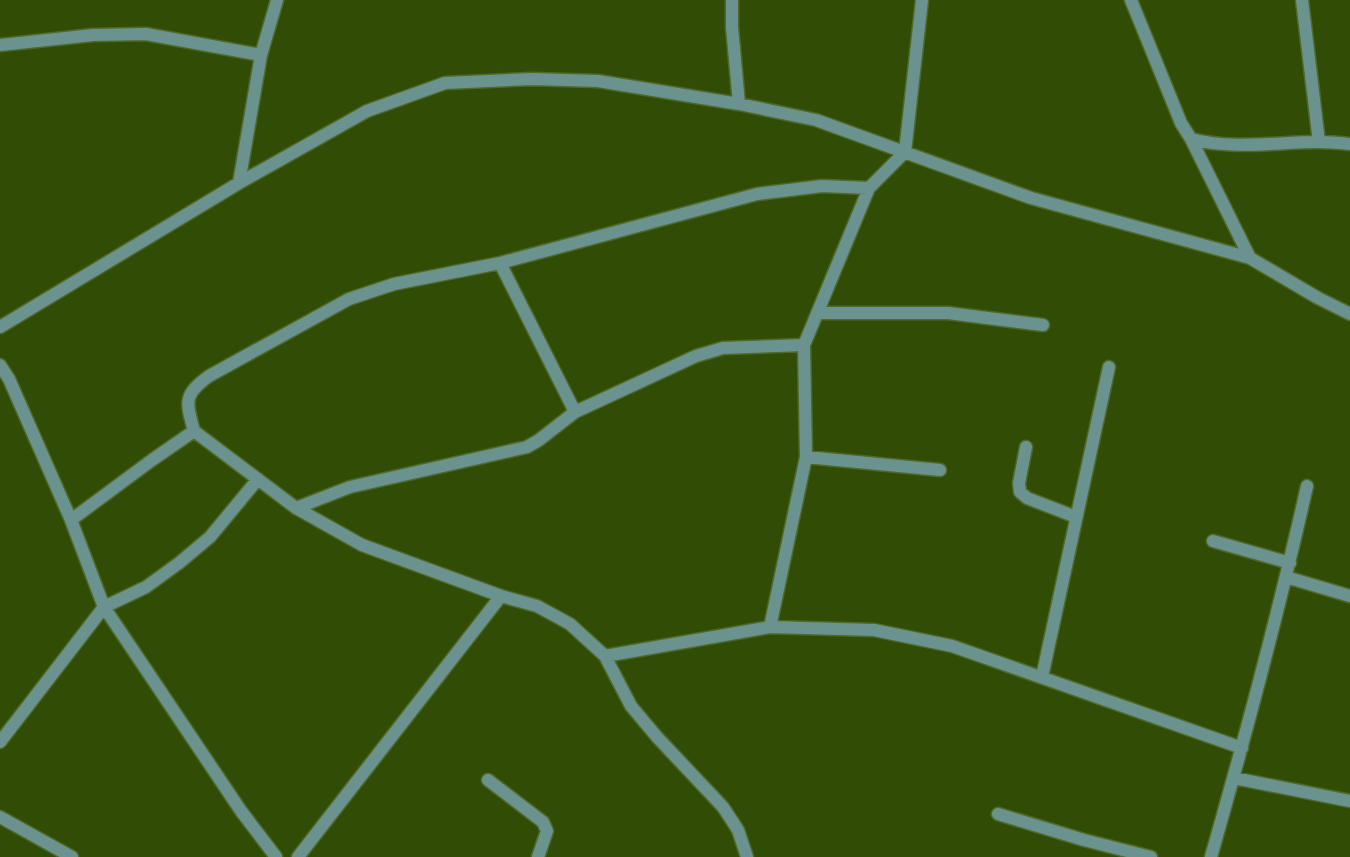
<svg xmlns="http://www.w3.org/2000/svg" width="1350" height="857" font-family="'Varela Round',sans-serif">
	<rect width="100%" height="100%" fill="#314d05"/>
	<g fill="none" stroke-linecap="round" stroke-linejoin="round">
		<!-- minor casing -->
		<g stroke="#4f6928" stroke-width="15">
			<path id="minor" d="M732 0V27L739 104
				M1131 0 1181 123 1191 139 1250 258
				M1302 0 1319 142
				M0 45 93 35 146 34 261 55
				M1191 139C1234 150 1276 142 1319 142 1329 142 1340 143 1350 144
				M239 183 261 55 277 0
				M869 188 905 152 922 0
				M500 263 575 412
				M817 313H948L1043 325
				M0 327 239 183 367 111 445 83 532 79 598 81 739 104 816 120 1031 198 1250 258 1318 298 1350 314
				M0 365 9 379 71 520 104 607 241 811 276 857
				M194 431 296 508 362 545 501 596 537 606 570 624 605 656 631 706 657 737 723 807 738 830 747 857
				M1026 447 1019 483 1020 492 1027 498 1076 517
				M806 457 940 470
				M296 508 350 487 527 447 539 440 575 412 696 356 723 348 804 345
				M71 520 152 460 194 431C186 402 183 395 209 376L349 299 394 284 500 263 757 194 822 186 869 188 804 345 806 457 770 627
				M1213 541 1290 563
				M1286 577 1350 596
				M605 656 770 627 874 630 952 646 1242 748
				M1042 677 1109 367
				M0 742 104 607 146 587 179 563 210 537 258 479
				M1234 778 1350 801
				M488 780 543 822 547 831 538 857
				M998 814 1084 840 1151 857
				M0 817 72 857
				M298 857 501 596
				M1211 857C1246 734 1279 611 1307 486"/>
		</g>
		<!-- minor -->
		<use href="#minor" stroke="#6a9390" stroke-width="12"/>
	</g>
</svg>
